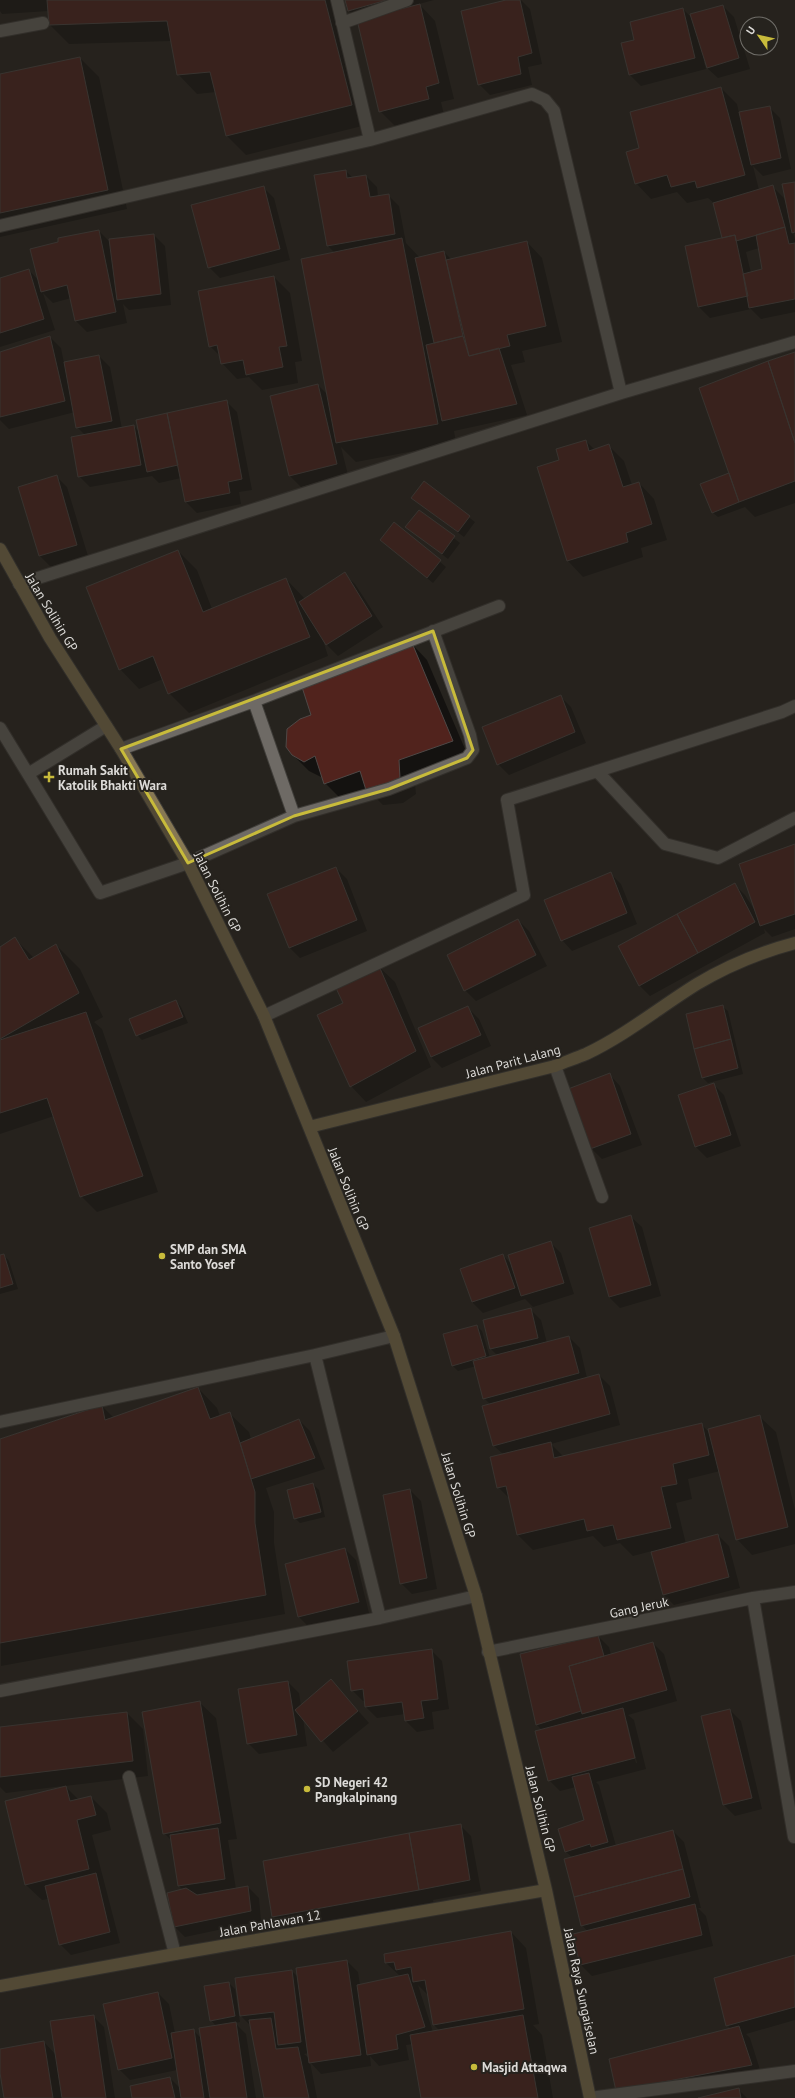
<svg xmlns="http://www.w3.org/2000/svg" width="795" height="2098" font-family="'PT Sans',sans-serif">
	<rect width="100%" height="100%" fill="#26231e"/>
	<!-- shadow -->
	<path fill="#0007" fill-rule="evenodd" d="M0 0H339L370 124 246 155 227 136 216 92 197 94 178 74 171 41 69 44 50 25 49 11 2 14 0 11Z
		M346 0H434L419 4 435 21 454 99 441 102 444 115 396 127 380 111 358 20 349 11Z
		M511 0H521L530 9 542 64 528 67 532 85 490 95 479 84Z
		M723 6 734 17 750 69 718 78 707 68 706 62H704L706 69 641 86 630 75 622 44 636 41 683 9 693 19Z
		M80 58 99 77 127 209 0 237V75Z
		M721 88 737 104 739 113 769 107 780 118 791 169 763 176 753 166 759 190 773 187 784 198 786 205 795 183V234L793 232 795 240V312L761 319 751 309 710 318 699 307 723 239 714 203 708 198 687 203 677 192 651 199 636 183 640 149ZM759 248 764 270 751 273 746 252Z
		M346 171 353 178 366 176 377 187 378 196 388 195 399 206 406 243 420 258 444 252 452 260 527 242 542 258 562 342 522 351 525 362 511 365 527 415 454 431 456 443 356 462 341 447 348 475 301 487 290 476 271 397 318 385 328 395 335 253 328 246 315 176Z
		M263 187 274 198 290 260 220 278 209 267Z
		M99 231 111 243 154 235 165 246 171 305 129 310 123 304 127 323 87 332 76 321 71 298 53 303 43 293 55 330 0 347V279L29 270 39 281Z
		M274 277 290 293 302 361 295 362 298 383 262 390 249 377 237 379 222 363 221 357 210 346Z
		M50 337 61 348 64 363 99 356 110 367 122 429 134 426 139 432 226 401 237 412 252 490 239 492 241 504 197 513 186 502 181 478 159 483 152 476 90 487 79 476 85 435 77 427 75 412 9 429 0 420V353Z
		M795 353V503L755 517 745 507 718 517 712 512Z
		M586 441 595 450 608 445 624 461 632 485 639 483 654 499 667 540 641 548 643 557 583 577 568 561 538 468 560 461Z
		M56 476 67 487 88 556 51 567 40 556 20 487Z
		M424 483 475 522 464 537 412 498Z
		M419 511 460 543 448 559 407 527Z
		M394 523 446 567 433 583 387 545Z
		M178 551 197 570 212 609 286 579 305 599 344 574 355 584 383 627 338 656 327 645 321 634 328 656 189 713 169 693 163 679 139 689 120 669Z
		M412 644 427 660 468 756 414 775 416 794 403 803 383 805 368 790 341 799 325 783 323 776 321 777 309 771 293 755 312 715Z
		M560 696 571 707 586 743 509 775 498 764Z
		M795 845V929L772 937 764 929 765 933 650 996 639 985 734 884 745 895 757 914Z
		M336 868 347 879 367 931 300 958 289 947Z
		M610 873 621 884 637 924 572 951 562 940Z
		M518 920 529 931 547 966 476 1001 465 990 448 955Z
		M15 939 34 958 56 945 80 969 103 1017 94 1022 102 1029 158 1192 97 1212 81 1196 54 1116 0 1134V949Z
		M379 967 395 982 431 1067 366 1102 351 1086 345 1003Z
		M176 1001 181 1007 188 1023 142 1040 137 1035Z
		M722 1006 728 1011 743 1074 708 1083 703 1078Z
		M468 1008 479 1019 491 1046 442 1068 431 1057Z
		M610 1075 620 1086 642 1145 602 1159 591 1148Z
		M713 1084 724 1095 741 1146 707 1158 696 1147 679 1096Z
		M631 1217 642 1227 661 1296 620 1308 609 1297 590 1229Z
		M550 1242 561 1253 574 1294 533 1307 525 1299 483 1313 472 1302 462 1269 503 1255 512 1265Z
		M4 1255 9 1261 18 1289 0 1294V1256Z
		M530 1309 541 1320 547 1343 569 1337 580 1348 587 1378 599 1375 610 1386 620 1425 551 1444 564 1457 701 1424 710 1433 760 1417 776 1432 795 1510V1544L752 1555 737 1539 720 1471 688 1479 692 1499 676 1503 686 1544 718 1535 729 1546 740 1588 674 1605 663 1594 652 1551 633 1556 620 1543 604 1547 593 1536 533 1550 518 1535 510 1499 498 1487 503 1454 494 1446 491 1405 484 1398 476 1366 458 1371 453 1366 477 1326 482 1331 490 1358 498 1356 491 1349Z
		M198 1388 217 1408 220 1416 229 1413 249 1432 251 1439 299 1420 310 1431 325 1469 266 1488 274 1512V1543L285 1614 1 1666 0 1440 102 1406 114 1418Z
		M313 1484 319 1490 325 1517 300 1523 295 1518Z
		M410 1490 421 1501 437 1589 412 1594 401 1583Z
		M345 1549 356 1560 369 1613 310 1628 299 1617 286 1564Z
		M598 1636 609 1647 611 1655 653 1643 664 1654 677 1701 628 1715 634 1720 646 1769 596 1782 599 1785 616 1846 673 1831 684 1842 701 1908H698L706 1916 713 1946 592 1976 581 1965 588 1932 582 1925 572 1857 566 1852 559 1829 585 1821 576 1787 560 1791 549 1780 542 1730 537 1725 522 1654ZM625 1721H627L637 1763H636Z
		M431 1650 442 1661 449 1709 432 1712 434 1729 417 1732 406 1721 405 1714 377 1718 366 1707 365 1701H363L352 1690Z
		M331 1680 369 1723 333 1752 303 1718 307 1746 259 1754 248 1743 288 1682 299 1693 301 1706Z
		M200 1703 216 1718 237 1839 228 1840 236 1889 248 1887 259 1898 261 1921 185 1937 174 1926 183 1890 179 1886 172 1841 164 1833Z
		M730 1710 741 1721 762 1809 735 1816 724 1805Z
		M127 1713 143 1729 148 1776 65 1786 79 1800 91 1797 107 1813 111 1830 92 1835 120 1943 71 1955 60 1944 49 1899 42 1900 26 1885 6 1802 63 1786 6 1793 0 1787V1728Z
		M460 1825 471 1836 481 1891 433 1900 434 1905 289 1932 273 1916Z
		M511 1932 526 1948 539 2024 533 2025 542 2035 553 2098H422L413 2044 406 2045 409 2060 379 2066 370 2056 371 2066 321 2074 310 2062 317 2098H265L251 2026 241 2016 292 1971 298 1977 347 1961 358 1972 360 1985 400 1976 386 1963 385 1955ZM418 1985 429 1996 434 2025 440 2031 433 2032ZM309 2053 310 2059 304 2054Z
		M795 1956V2020L746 2034 750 2038 762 2076 647 2098H625L731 2029 727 2025Z
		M229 1983 235 1989 240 2022 235 2023 246 2034 256 2098H133L170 2078 180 2088 177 2070 130 2080 119 2069 158 1993 169 2004 175 2033 193 2030 202 2039 216 2026 211 2020Z
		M93 2016 104 2027 115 2098H5L0 2067V2050L44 2042 56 2055Z
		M738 2089 747 2098H702Z"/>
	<!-- building -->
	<path fill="#51231d" stroke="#4f4846" d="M47 0H325L352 105 226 136 210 72 177 75 167 21 49 25Z
		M345 0H387L348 11Z
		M506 0H520L532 53 518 57 521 74 478 85 461 11Z
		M420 4 439 83 426 87 429 99 379 112 357 20Z
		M723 5 739 58 707 68 690 14Z
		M683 8 695 58 629 75 621 43 634 40 630 22Z
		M80 57 108 190 0 213V74Z
		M721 87 745 175 697 188 695 181 671 187 667 175 635 184 626 152 639 148 630 112Z
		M770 106 781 158 751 165 739 112Z
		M346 170 347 178 366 175 370 197 389 194 395 234 327 246 314 175Z
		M795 182V232L792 233 782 184Z
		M773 185 785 227 736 241 735 235 722 238 713 203Z
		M264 186 280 249 208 268 191 205Z
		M785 227 789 244 795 243V299L749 308 743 274 762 269 756 235Z
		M99 230 116 312 75 321 67 285 41 292 30 249 58 242V238Z
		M154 234 161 294 117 300 109 239Z
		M735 235 748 296 698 307 685 246Z
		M402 238 438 424 336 443 301 259Z
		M527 241 546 326 507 335 510 346 469 356 446 260Z
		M444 251 463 336 434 343 415 258Z
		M29 269 44 319 0 333V278Z
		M274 276 287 346 279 347 283 367 246 375 243 360 221 364 217 345 209 347 198 291Z
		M50 336 65 401 0 417V352Z
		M463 336 469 356 499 348 517 404 442 421 426 345Z
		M795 352V443L768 361Z
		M99 355 112 421 76 428 64 362Z
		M768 361 795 443V481L739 502 699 388Z
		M318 384 337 464 289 476 270 396Z
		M227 400 242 479 228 482 230 493 185 502 167 413Z
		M167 413 178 465 147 472 136 420Z
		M134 425 141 465 78 477 71 437Z
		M586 440 589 451 609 444 623 487 639 482 652 524 626 533 628 542 567 561 537 467 559 460 556 449Z
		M729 473 739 502 712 513 700 484Z
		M57 475 77 545 39 556 18 487Z
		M424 481 470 516 458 532 411 498Z
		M419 510 455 536 442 554 405 527Z
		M394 522 441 560 427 578 380 540Z
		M178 550 203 612 286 578 310 637 168 694 153 656 119 670 86 587Z
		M345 572 372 616 326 645 299 602Z
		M412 643 453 741 399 760 400 778 387 788 366 790 360 771 324 784 315 756 304 762 292 755 286 747 287 729 300 719 311 715 302 687Z
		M561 695 575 732 497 765 482 727Z
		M795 844V914L760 926 739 864Z
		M336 867 357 920 289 948 267 894Z
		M611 872 627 913 561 941 544 900Z
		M735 883 755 922 698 953 677 914Z
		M677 914 698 953 639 986 618 946Z
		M518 919 536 955 464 991 447 955Z
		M15 937 29 960 56 944 79 993 0 1039V947Z
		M379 966 416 1051 350 1087 317 1015 343 1003 335 986Z
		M176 1000 183 1017 136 1036 129 1019Z
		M723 1005 731 1039 694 1049 686 1014Z
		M468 1006 481 1035 431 1057 418 1028Z
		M86 1012 143 1176 80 1197 47 1098 0 1113V1040Z
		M731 1039 738 1068 702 1078 694 1049Z
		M610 1073 631 1134 590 1149 568 1089Z
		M714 1083 731 1135 695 1147 678 1095Z
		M631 1215 651 1285 609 1297 589 1228Z
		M551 1241 564 1283 521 1296 508 1255Z
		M4 1254 13 1284 0 1288V1255Z
		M503 1254 515 1288 472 1302 460 1269Z
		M531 1308 538 1338 490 1349 483 1320Z
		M477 1325 486 1356 452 1366 443 1334Z
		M569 1336 579 1373 483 1399 473 1361Z
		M599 1374 610 1414 493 1446 482 1406Z
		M198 1387 210 1419 230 1412 240 1443 255 1492V1523L266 1595 0 1643V1439L102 1405 105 1420Z
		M760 1415 788 1527 736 1540 708 1429Z
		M299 1419 315 1458 251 1479 240 1443Z
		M702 1423 709 1455 673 1464 677 1484 661 1487 671 1528 617 1540 613 1525 587 1531 584 1519 517 1535 506 1486 497 1488 490 1457 551 1442 554 1458Z
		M313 1483 321 1512 294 1519 287 1490Z
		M410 1489 427 1578 400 1584 383 1495Z
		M718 1534 729 1577 663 1595 651 1552Z
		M345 1548 359 1602 298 1617 285 1564Z
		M598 1635 604 1656 569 1666 581 1711 536 1725 520 1654Z
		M653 1642 667 1690 582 1714 569 1666Z
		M432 1649 438 1699 421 1701 424 1718 405 1721 402 1702 365 1707 363 1689 351 1691 347 1661Z
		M331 1679 358 1711 321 1742 295 1710Z
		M288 1681 297 1735 247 1744 238 1689Z
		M200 1701 221 1823 163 1834 142 1712Z
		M623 1708 635 1758 548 1781 535 1731Z
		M730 1709 752 1798 723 1805 701 1716Z
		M127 1712 133 1761 0 1777V1727Z
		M589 1773 608 1842 591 1847 590 1844 565 1852 558 1829 584 1820 572 1777Z
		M66 1786 70 1801 91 1796 96 1815 77 1820 89 1869 25 1885 5 1801Z
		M461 1824 470 1880 419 1890 409 1833Z
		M218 1828 225 1879 178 1886 170 1835Z
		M673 1830 683 1869 574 1897 564 1859Z
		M409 1833 419 1890 272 1917 263 1861Z
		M683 1869 690 1897 581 1926 574 1897Z
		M96 1873 110 1932 59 1945 45 1886Z
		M248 1886 251 1911 174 1927 167 1893 186 1888 197 1895Z
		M695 1904 702 1935 580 1965 573 1934Z
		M511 1931 524 2009 433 2025 425 1980 413 1982 411 1967 396 1970 394 1962 385 1963 384 1954Z
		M795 1955V2007L726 2026 714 1978Z
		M347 1960 361 2055 309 2063 296 1968Z
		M292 1970 301 2042 278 2045 274 2012 240 2016 235 1978Z
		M408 1974 425 2027 396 2035 398 2049 367 2055 357 1985Z
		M229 1982 235 2016 210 2021 204 1986Z
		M158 1992 172 2058 118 2070 103 2004Z
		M94 2015 106 2098H62L50 2021Z
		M523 2015 538 2098H421L410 2035Z
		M271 2018 276 2049 298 2047 309 2098H264L249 2020Z
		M236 2022 247 2098H210L199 2028Z
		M739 2026 752 2065 616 2091 609 2059Z
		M194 2029 204 2098H181L171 2033Z
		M44 2041 53 2098H4L0 2073V2049Z
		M170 2077 175 2098H132L130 2086Z
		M739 2088 741 2098H698Z"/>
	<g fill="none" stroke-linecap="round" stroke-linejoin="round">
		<!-- lane casing -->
		<g stroke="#403e3a" stroke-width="14">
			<path id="lane" d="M106 726 28 774 100 893 188 863
				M0 728 28 774
				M315 1355 380 1618
				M0 1422 315 1355 394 1336
				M0 1691 380 1618 476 1596"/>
		</g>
		<!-- street casing -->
		<g stroke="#403e3a" stroke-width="14">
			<path id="street" d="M337 0 370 140
				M342 23 407 0
				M0 31 43 23
				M0 226 370 140 532 94 545 100 554 111 621 393
				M19 584 621 393 795 342
				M254 701 294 816
				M121 749 254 701 499 606
				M597 771 665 844 718 858 795 818
				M188 863 294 816 389 789 467 758 473 750 470 735 433 631
				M264 1016 524 895 507 800 782 712 795 706
				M555 1066 602 1197
				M753 1598 794 1837
				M488 1652 753 1598 795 1592
				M129 1777 175 1954
				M590 2098 795 2071"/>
		</g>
		<!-- secondary casing -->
		<g stroke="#403e3a" stroke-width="14">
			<path id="secondary" d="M0 549 50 638 121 749 188 863 264 1016 394 1336 476 1596 546 1890 590 2098
				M309 1127 555 1066C565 1062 576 1058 586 1054 626 1035 660 1007 697 984 727 966 761 952 795 943
				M0 1986 175 1954 546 1890"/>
		</g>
		<!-- lane -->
		<use href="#lane" stroke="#6e6a65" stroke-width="12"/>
		<!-- street -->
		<use href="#street" stroke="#6e6a65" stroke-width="12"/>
		<!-- secondary -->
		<use href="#secondary" stroke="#877853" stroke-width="12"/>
	</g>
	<!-- marked area -->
	<path d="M0 0H795V2098H0ZM433 631 473 750 467 758 389 789 294 816 188 863 121 749Z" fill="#26231e" fill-opacity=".55" fill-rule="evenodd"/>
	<path fill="none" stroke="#c8bb3b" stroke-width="3" stroke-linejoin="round" d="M433 631 473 750 467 758 389 789 294 816 188 863 121 749Z"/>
	<!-- markers -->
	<g fill="#c8bb3b" stroke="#26231e" stroke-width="1.5">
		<path d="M47 771h4v4h4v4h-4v4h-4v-4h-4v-4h4z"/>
		<circle cx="162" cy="1256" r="4"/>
		<circle cx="307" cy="1789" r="4"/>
		<circle cx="474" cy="2067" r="4"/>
	</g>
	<g text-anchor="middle" stroke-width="4" stroke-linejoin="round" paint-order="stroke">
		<!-- street labels -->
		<g font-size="13" fill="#dddbd8" stroke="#26231e">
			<text transform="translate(52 612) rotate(59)" y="5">Jalan Solihin GP</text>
			<text transform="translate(218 892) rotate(63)" y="5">Jalan Solihin GP</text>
			<text transform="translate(513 1061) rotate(-15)" y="5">Jalan Parit Lalang</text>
			<text transform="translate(349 1189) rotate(68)" y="5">Jalan Solihin GP</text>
			<text transform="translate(459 1495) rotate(73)" y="5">Jalan Solihin GP</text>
			<text transform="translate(639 1607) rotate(-12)" y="5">Gang Jeruk</text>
			<text transform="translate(541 1809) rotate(76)" y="5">Jalan Solihin GP</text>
			<text transform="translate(270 1923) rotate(-10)" y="5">Jalan Pahlawan 12</text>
			<text transform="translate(582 1991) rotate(78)" y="5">Jalan Raya Sungaiselan</text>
		</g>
		<!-- poi labels -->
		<g font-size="13" font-weight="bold" fill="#dddbd8" stroke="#26231e" text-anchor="start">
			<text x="58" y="775">Rumah Sakit<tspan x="58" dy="15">Katolik Bhakti Wara</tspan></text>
			<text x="170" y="1254">SMP dan SMA<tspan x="170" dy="15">Santo Yosef</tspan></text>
			<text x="315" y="1787">SD Negeri 42<tspan x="315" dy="15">Pangkalpinang</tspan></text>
			<text x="482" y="2072">Masjid Attaqwa</text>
		</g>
	</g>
	<!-- north arrow -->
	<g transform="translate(759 36) rotate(304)"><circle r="19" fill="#26231e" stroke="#6f6d68"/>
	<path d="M0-3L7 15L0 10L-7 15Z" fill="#c8bb3b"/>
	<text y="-6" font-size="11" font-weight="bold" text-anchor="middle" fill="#dddbd8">U</text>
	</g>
</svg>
